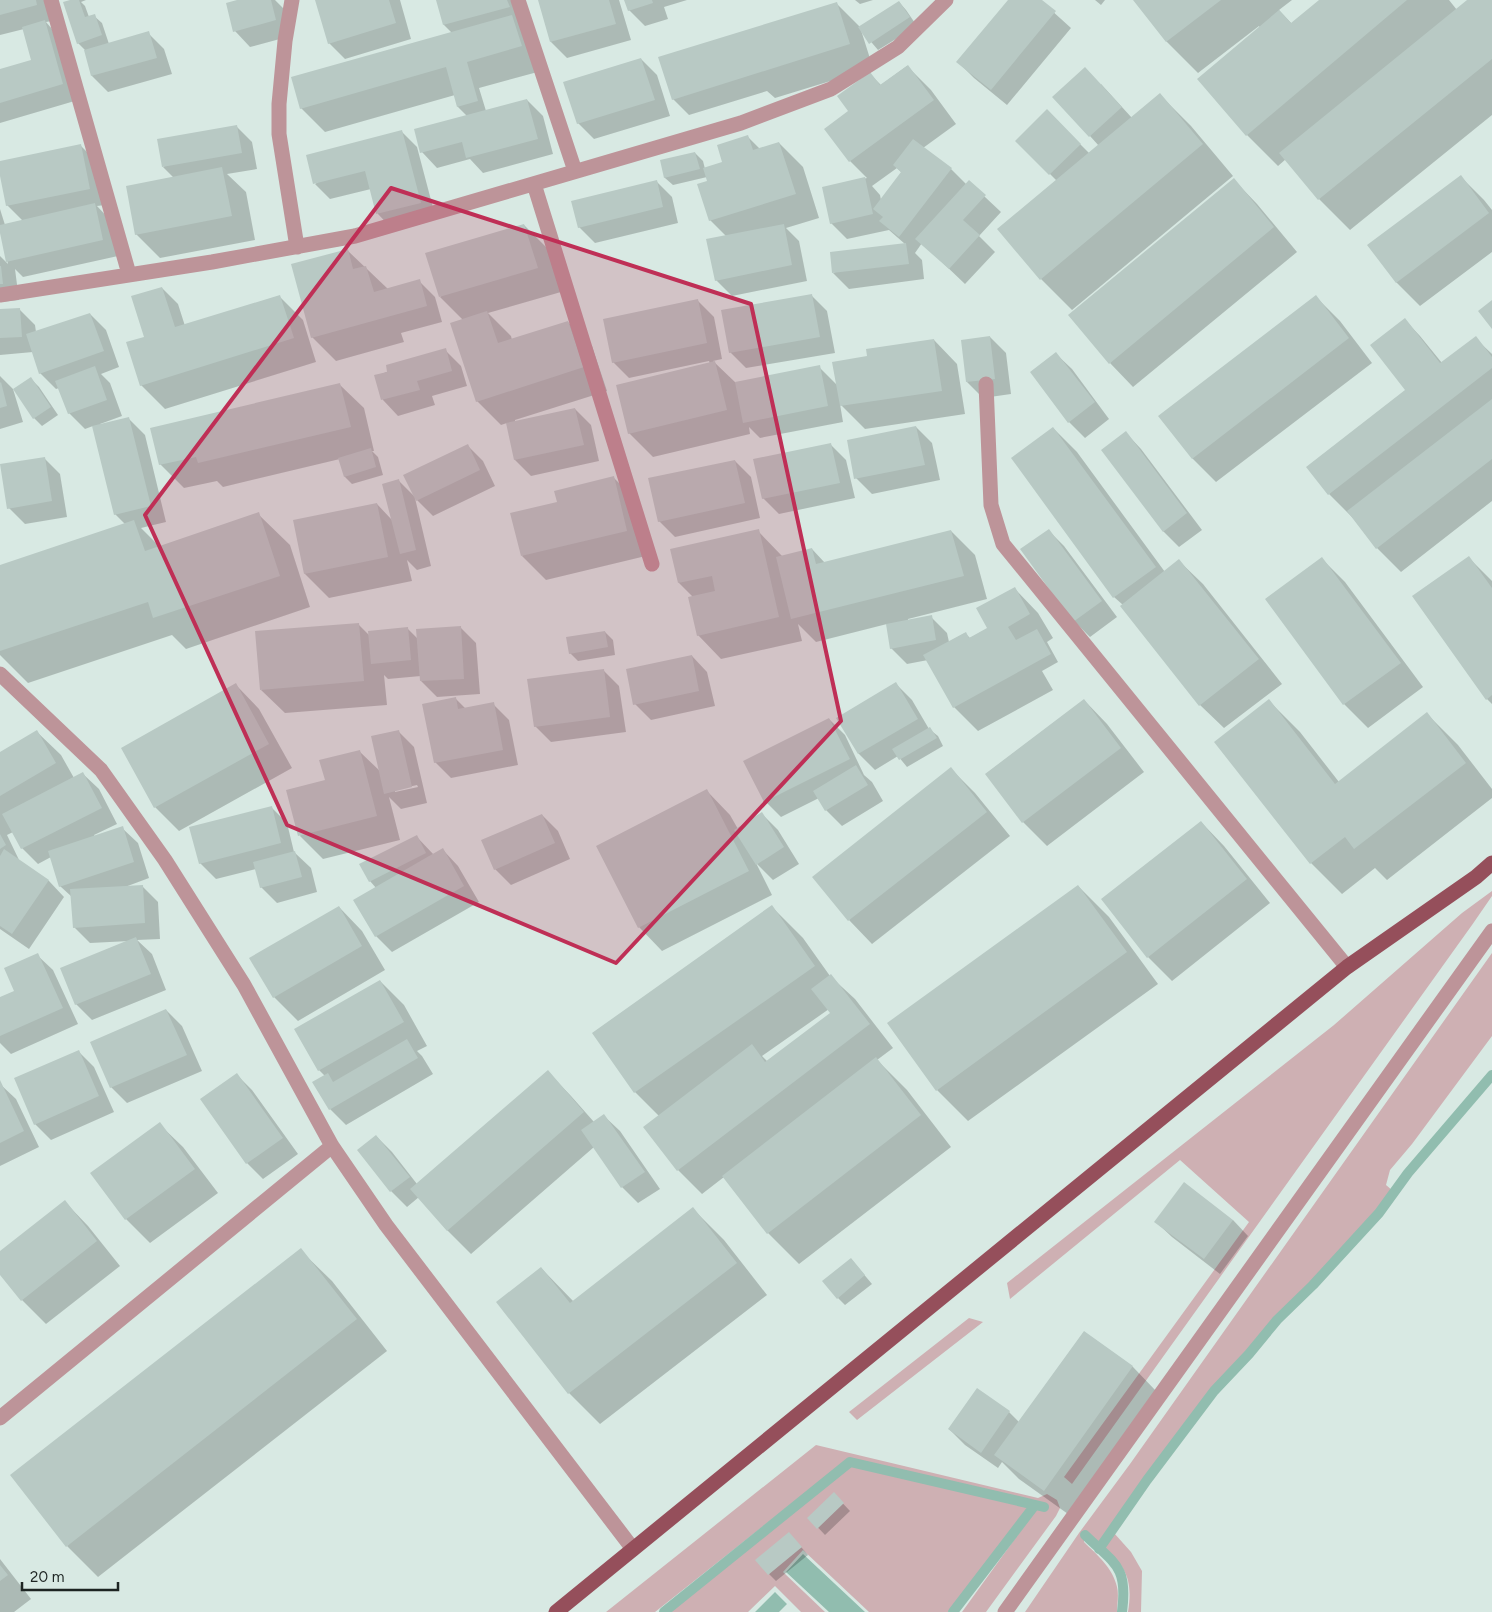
<svg xmlns="http://www.w3.org/2000/svg" width="1492" height="1612" font-family="Figtree,sans-serif">
	<rect width="100%" height="100%" fill="#d8e9e3"/>
	<!-- green -->
	<path fill="#ceb0b3" d="M1492 891V896L1472 925 1072 1484 1064 1477 1249 1222 1180 1160 1010 1299 1007 1283 1334 1025 1462 913Z
		M1492 953V1036L1412 1144 1390 1170 1386 1185 1393 1191 1378 1212 1312 1284 1275 1319 1248 1353 1212 1389 1146 1479 1099 1546 1087 1534 1084 1537V1542C1097 1555 1113 1568 1117 1587 1119 1595 1117 1604 1117 1612H1025L1079 1533 1130 1464Z
		M969 1318 983 1322 857 1420 849 1412Z
		M816 1445 1038 1498 1047 1494 1057 1500 1060 1508 1056 1516 986 1612H962L1040 1504 848 1459 655 1612H606Z
		M850 1466 1029 1507 948 1612H869L803 1550 783 1572 825 1612H801L775 1586 748 1612H668Z
		M1114 1533 1131 1552 1142 1571 1141 1612H1128C1133 1581 1127 1568 1104 1547Z"/>
	<!-- water -->
	<path fill="#91bdaf" d="M803 1554 865 1612H829L786 1572Z
		M775 1592 787 1604 779 1612H755Z"/>
	<!-- shadow -->
	<path fill="#0003" fill-rule="evenodd" d="M0 0H46L52 21 46 22 52 29 78 100 0 123V70L33 61 24 29 0 35Z
		M73 0H86L81 2 85 6 89 17 94 16 102 23 109 44 148 33 164 49 172 74 108 92 92 76 85 50 78 43Z
		M242 0H275L284 9 291 36 250 47 235 31Z
		M317 0H400L411 39 345 59 329 43Z
		M437 0H518L545 70 479 88 486 111 527 100 543 116 553 154 483 173 470 159 437 168 422 152 467 116 458 107 455 95 325 132 301 108 452 33 444 25Z
		M539 0H619L631 40 567 58 551 42Z
		M625 0H687L664 7 668 19 645 26 629 10Z
		M855 0H873L860 4Z
		M1010 0H1040L1071 28 1007 105 974 78 958 62Z
		M1095 0H1105L1101 5Z
		M1134 0H1292L1279 10 1292 24 1321 0H1449L1457 10 1469 0H1492V115L1350 230 1319 199 1286 159 1278 166 1247 135 1260 28 1259 26 1198 73 1167 42Z
		M899 2 906 10 917 26 878 50 861 30 873 68 775 98 767 91 689 115 673 99 836 3 860 27Z
		M641 59 657 75 670 116 594 139 578 123Z
		M907 66 931 90 956 124 923 148 951 169 967 185 969 182 1001 212 979 236 995 252 965 284 922 243 915 253 922 260 924 279 849 289 833 273 905 244 889 230 847 239 831 223 823 188 867 178 850 161V111L870 74 881 85ZM897 168 902 173 881 200 880 195 872 186Z
		M1101 84 1132 118 1160 95 1191 126 1233 176 1072 310 1041 279 1057 181 1017 141 1047 111 1090 154 1099 146 1090 136Z
		M236 126 252 142 257 169 227 174 246 192 255 240 160 258 136 234 174 178 163 167Z
		M401 131 417 147 436 219 393 230 378 214 371 189 330 199 315 184Z
		M748 137 760 149 779 143 803 167 819 218 786 228 799 241 807 281 732 296 716 280 726 236 710 220 709 182 707 177 673 185 665 178 661 161 695 153 703 161 705 169 724 163Z
		M81 146 97 162 105 205 97 206 111 221 118 256 23 277 15 269 19 300 0 302V256L8 264 0 227V209L5 225 23 221 7 205 0 169V162Z
		M1460 176 1484 200 1492 210V252L1420 306 1396 282Z
		M1234 180 1257 204 1297 252 1133 387 1110 363Z
		M656 181 672 197 678 223 595 243 579 227Z
		M524 225 548 249 561 292 488 313 511 336 512 340 568 322 592 346 607 391 515 420V422L575 409 591 425 599 461 531 476 515 460 507 423 501 425 477 401 463 320 440 297Z
		M347 250 388 289 419 281 435 297 442 322 401 333 404 342 336 361 312 337Z
		M162 288 178 304 185 326 279 296 303 320 316 362 165 409 141 385 147 337Z
		M811 295 827 311 835 353 746 368 730 352Z
		M1316 297 1340 321 1372 363 1216 482 1192 458Z
		M698 301 714 317 722 359 713 361 736 383 819 367 837 385 869 357 934 340 957 364 965 414 865 429 840 404 843 422 760 438 749 427 750 434 653 457 629 433 710 364 709 361 629 378 613 362Z
		M19 309 35 325 36 332 90 314 106 330 119 367 101 374 110 383 122 416 100 424 101 426 129 419 145 435 166 522 141 528 160 547 258 514 290 545 310 607 186 649 172 635 28 683 0 655V566L125 524 115 514 93 426 85 429 69 413 59 388 56 389 40 373 33 352 0 355V311Z
		M1405 320 1420 336 1442 363 1475 338 1492 354V501L1401 572 1377 548 1354 519 1329 494 1407 390Z
		M990 337 1006 353 1011 394 983 398 967 382Z
		M445 350 461 366 467 386 432 396 435 405 398 416 383 400 376 376Z
		M1056 354 1072 369 1109 419 1085 438 1069 422Z
		M0 376 13 389 23 422 0 429Z
		M31 379 39 387 58 415 42 426 34 418Z
		M340 385 364 408 374 451H372L378 457 383 475 352 484 345 477 340 459 223 487 217 481 184 488 160 464Z
		M916 427 932 443 940 480 872 494 856 478Z
		M1053 428 1077 452 1165 572 1179 561 1203 584 1282 684 1224 728 1200 705 1123 605 1114 597Z
		M1126 433 1141 449 1202 530 1179 547 1163 531Z
		M830 444 846 460 855 498 779 514 763 498Z
		M467 445 483 461 495 486 433 516 415 498 431 566 417 570 407 560 412 581 329 598 305 574 294 521 377 504 392 520 399 481 415 497Z
		M44 458 60 474 67 517 25 524 9 508Z
		M735 461 751 477 760 518 675 537 659 521Z
		M614 478 637 501 650 555 546 580 522 556 559 503Z
		M1048 530 1064 546 1117 617 1090 637 1074 621Z
		M758 531 783 557 812 549 825 563 951 531 975 555 987 599 908 619V621L931 617 947 633 949 642 965 633 970 638 989 628 1015 589 1038 613 1053 638 1047 642 1058 662 1042 671 1053 690 978 731 954 707 928 660 907 664 891 648 887 624 816 642 798 624 802 641 721 659 698 635 693 597 679 583 672 550Z
		M1469 558 1492 581V704L1487 699Z
		M1322 559 1345 582 1423 687 1368 728 1344 704 1266 599Z
		M358 624 370 636 407 628 418 639 460 627 476 643 480 694 437 697 421 681V676L388 679 384 675 387 705 285 713 261 690Z
		M605 632 613 640 615 655 578 661 570 653Z
		M692 656 707 672 715 706 651 720 635 704Z
		M603 670 619 686 626 732 551 742 535 726Z
		M896 684 912 700 929 729 938 736 943 746 907 767 898 756 875 770 859 754 838 718Z
		M236 685 259 709 292 768 179 831 155 807Z
		M455 698 466 709 493 704 509 720 518 765 451 778 435 762Z
		M1084 700 1107 724 1144 772 1047 846 1023 822 986 774Z
		M1269 701 1300 732 1339 782 1427 714 1458 745 1492 789V798L1387 880 1375 868 1342 894 1311 863Z
		M829 719 845 735 864 775 872 782 883 801 842 826 826 810 819 798 781 817 765 801Z
		M398 731 414 747 427 803 401 809 389 797 400 840 323 859 300 836 326 781 359 751 381 772ZM417 785 418 787 395 792V790Z
		M37 732 61 755 74 778 83 774 99 789 117 824 94 835 95 837 122 828 138 843 149 878 125 887 142 886 158 902 160 939 137 940 152 954 166 990 92 1020 76 1004 130 941 90 943 74 927 72 897 60 886 51 857 38 864 22 848 13 832 7 835 20 862 49 881 64 897 29 949 0 929V753Z
		M951 769 975 793 1010 836 872 944 849 920Z
		M707 791 730 815 738 829 762 814 778 830 799 864 773 880 756 863 772 895 662 951 639 927Z
		M271 807 287 823 294 852 311 868 317 892 277 903 261 887 256 869 216 879 200 863Z
		M542 815 558 831 570 859 511 885 495 869Z
		M1201 822 1224 846 1270 903 1172 981 1148 957Z
		M416 836 434 855 443 850 458 866 479 902 392 952 376 936V888L370 881Z
		M1078 886 1109 917 1158 984 968 1121 937 1090Z
		M339 907 362 931 385 970 298 1021 274 997Z
		M772 907 803 938 830 976 855 999 893 1048 877 1060 907 1090 951 1147 799 1264 768 1233 724 1177 702 1194 678 1170 659 1116 635 1092 593 1033ZM829 1009 832 1013 768 1062 762 1056Z
		M37 955 53 970 78 1024 11 1054 0 1043V999L16 991Z
		M380 981 404 1005 427 1046 417 1051 422 1056 433 1074 346 1125 330 1109 325 1076 319 1070Z
		M166 1010 182 1026 202 1071 127 1103 111 1087Z
		M78 1051 94 1067 114 1112 51 1140 35 1124Z
		M548 1072 571 1096 594 1122 604 1116 620 1131 660 1189 638 1203 622 1187 594 1147 471 1254 447 1230 419 1197 407 1207 391 1191 376 1136 392 1152 417 1184Z
		M237 1075 252 1090 298 1154 263 1179 247 1163Z
		M0 1084 16 1099 39 1147 0 1166Z
		M159 1124 183 1147 218 1193 150 1243 126 1219 92 1173Z
		M65 1202 88 1226 120 1266 46 1324 22 1300 0 1273V1253Z
		M693 1209 724 1240 767 1295 600 1424 569 1393 541 1268 574 1302Z
		M1233 1220 1248 1236 1220 1274 1172 1237 1156 1222Z
		M300 1250 332 1281 387 1351 98 1577 67 1546Z
		M851 1259 872 1284 845 1305 838 1298Z
		M1084 1332 1133 1367 1156 1391 1068 1514 1019 1479 1002 1462 998 1468 965 1445 949 1429 1009 1412 1019 1422Z
		M834 1494 850 1511 825 1535 809 1518Z
		M789 1533 808 1555 776 1581 769 1574Z
		M0 1559 31 1599 14 1612H0Z"/>
	<g fill="none" stroke-linecap="round" stroke-linejoin="round">
		<!-- stream -->
		<path stroke="#91bdaf" stroke-width="10" d="M1085 1535C1115 1564 1128 1566 1122 1612
			M1099 1549 1147 1480 1214 1391 1249 1354 1277 1320 1313 1285 1379 1213 1408 1173 1492 1075
			M664 1612 850 1462 1044 1507
			M953 1612 1035 1505"/>
	</g>
	<!-- building -->
	<path fill="#b8c9c4" d="M0 0H36L37 5 0 15Z
		M70 0H79L85 17 95 14 102 35 77 44 63 2Z
		M237 0H271L276 20 233 32 226 3Z
		M315 0H389L396 23 328 44Z
		M436 0H507L510 7 443 25Z
		M538 0H609L616 24 550 42Z
		M624 0H652L653 3 628 11Z
		M1008 0H1042L1056 11 991 90 956 62Z
		M1133 0H1221L1166 42Z
		M1319 0H1407L1246 136 1197 79 1279 10 1291 23Z
		M1467 0H1492V59L1318 200 1279 153Z
		M899 1 910 17 869 44 858 27Z
		M837 2 850 44 672 100 658 57Z
		M512 15 522 46 467 62 478 101 457 107 446 67 300 109 291 77Z
		M45 20 63 84 0 103V69L31 60 22 27Z
		M149 31 157 58 91 76 84 50Z
		M641 58 655 100 577 124 563 82Z
		M908 65 934 100 849 162 824 129 848 111 837 96 870 72 880 85Z
		M1085 67 1122 107 1089 137 1052 97Z
		M1160 93 1203 144 1040 280 997 229Z
		M527 99 538 139 466 158 462 142 420 153 414 129Z
		M1047 109 1081 144 1049 175 1015 141Z
		M237 125 242 153 162 167 157 139Z
		M402 130 421 203 376 214 365 171 313 184 306 155Z
		M748 135 753 150 779 142 796 194 709 221 697 184 707 181 703 168 722 162 717 145Z
		M913 139 952 168 899 237 879 221 883 217 873 209 901 172 893 165Z
		M81 144 90 189 6 206 0 176V161Z
		M695 152 700 169 664 178 660 160Z
		M222 167 232 216 135 235 126 186Z
		M1461 175 1489 213 1396 283 1367 245Z
		M865 177 873 214 830 224 822 187Z
		M1234 178 1274 227 1109 364 1068 315Z
		M657 180 663 207 578 228 571 201Z
		M969 180 986 195 963 220 980 235 949 269 915 239Z
		M95 203 103 240 6 262 0 233V225Z
		M524 224 538 268 439 297 425 253Z
		M784 224 792 265 715 281 706 239Z
		M906 243 909 264 832 273 830 252Z
		M348 249 353 269 366 266 374 292 420 279 427 306 311 338 291 264Z
		M0 266H1L3 284H0Z
		M162 287 175 327 280 295 294 338 140 386 126 342 144 337 131 296Z
		M812 294 820 337 729 353 721 310Z
		M1316 295 1349 338 1192 459 1158 416Z
		M698 299 707 343 612 363 603 319Z
		M1492 300V329L1478 311Z
		M20 308 22 337 0 338V309Z
		M487 311 498 343 568 321 584 367 476 402 450 323Z
		M90 313 104 351 39 374 26 334Z
		M1405 318 1440 363 1476 336 1492 357V368L1328 495 1306 467 1405 390 1370 345Z
		M990 336 995 379 966 382 961 340Z
		M934 339 942 391 840 406 832 362 867 356 866 349Z
		M446 348 452 371 417 381 420 390 381 400 374 375 387 372 386 365Z
		M1056 352 1095 402 1068 423 1030 372Z
		M715 361 727 410 628 434 616 385Z
		M820 365 828 406 743 423 735 382Z
		M95 366 107 400 68 414 55 381Z
		M31 377 51 407 33 419 13 389Z
		M1 382 7 406 0 408V383Z
		M340 383 351 427 198 463 196 457 159 465 150 428Z
		M1492 399V459L1376 549 1347 511Z
		M575 408 584 445 514 460 506 423Z
		M129 417 151 506 114 515 92 426Z
		M916 426 925 465 854 479 847 440Z
		M1053 427 1156 567 1113 598 1011 458Z
		M1126 431 1187 513 1163 532 1101 450Z
		M831 443 840 483 762 499 753 459Z
		M468 444 480 470 416 501 403 475Z
		M371 448 376 467 344 477 338 458Z
		M45 457 52 501 7 509 0 464Z
		M735 460 745 503 658 522 648 478Z
		M614 476 627 531 521 556 510 513 557 502 554 491Z
		M399 479 416 550 400 554 382 484Z
		M377 503 388 557 304 574 293 520Z
		M259 512 280 576 153 618 148 602 0 651V565L134 520 145 551Z
		M759 529 779 617 697 636 688 597 715 591 712 576 678 583 670 549Z
		M1049 529 1102 601 1073 622 1020 549Z
		M951 530 964 576 791 619 776 557 812 548 816 564Z
		M1469 556 1492 588V695L1486 700 1412 596Z
		M1322 557 1401 663 1343 705 1265 599Z
		M1179 559 1259 659 1199 706 1120 606Z
		M1015 587 1030 614 1008 627 1016 640 1037 629 1051 654 953 708 923 655 966 632 969 638 987 628 976 608Z
		M932 615 936 640 890 649 886 624Z
		M359 623 364 681 260 690 255 631Z
		M461 626 464 679 420 681 416 629Z
		M408 627 411 660 371 664 368 631Z
		M605 631 608 647 569 654 566 637Z
		M692 655 699 691 633 705 626 669Z
		M604 669 610 717 534 727 527 679Z
		M896 682 918 719 858 754 836 718Z
		M236 683 269 744 154 808 121 748Z
		M456 697 458 709 494 702 503 750 434 763 422 704Z
		M1084 699 1121 748 1022 823 985 774Z
		M1269 699 1335 784 1427 712 1466 763 1354 849 1345 837 1310 864 1214 742Z
		M829 718 850 759 764 802 743 761Z
		M930 727 937 738 899 760 892 749Z
		M37 730 56 763 0 796V752Z
		M399 730 412 787 384 794 371 736Z
		M360 750 377 816 298 836 286 790 325 780 319 760Z
		M856 765 868 785 825 811 813 791Z
		M951 767 987 812 848 921 812 877Z
		M83 772 102 808 21 849 2 814Z
		M707 789 749 871 638 928 596 846Z
		M272 806 281 843 199 864 189 827Z
		M762 812 784 847 756 865 734 830Z
		M542 814 555 843 494 870 481 840Z
		M1201 821 1247 879 1147 958 1101 899Z
		M123 826 134 862 59 887 48 851Z
		M0 834 6 845 0 849Z
		M417 835 426 853 369 882 359 864Z
		M443 848 464 886 375 937 353 900Z
		M4 849 49 880 12 934 0 926V856Z
		M295 851 302 877 260 888 253 862Z
		M143 885 145 923 73 928 70 889Z
		M1078 885 1127 952 936 1091 887 1023Z
		M772 905 815 966 634 1093 592 1033Z
		M339 906 362 946 273 998 249 958Z
		M136 937 151 974 75 1005 60 968Z
		M38 953 63 1008 0 1036V997L14 991 4 968Z
		M831 974 870 1024 677 1171 643 1127 752 1044 765 1062 830 1013 811 989Z
		M380 980 404 1022 318 1071 294 1029Z
		M166 1009 187 1055 110 1088 90 1042Z
		M407 1039 418 1058 329 1110 312 1082 328 1073 333 1082Z
		M79 1050 99 1096 34 1125 14 1078Z
		M876 1057 921 1115 767 1234 722 1176Z
		M548 1070 584 1112 447 1231 410 1189Z
		M237 1073 283 1138 246 1164 200 1099Z
		M0 1080 24 1131 0 1143Z
		M604 1114 645 1172 621 1188 581 1130Z
		M160 1122 195 1169 125 1220 90 1173Z
		M376 1135 410 1177 390 1192 357 1150Z
		M1184 1182 1233 1220 1204 1259 1154 1222Z
		M65 1200 97 1241 21 1301 0 1275V1251Z
		M693 1207 737 1263 568 1394 496 1302 541 1267 570 1303Z
		M301 1248 357 1319 66 1547 10 1475Z
		M851 1258 865 1275 837 1299 822 1281Z
		M1084 1331 1133 1366 1044 1491 994 1455Z
		M977 1388 1010 1411 981 1453 948 1429Z
		M834 1492 844 1503 817 1529 807 1518Z
		M789 1532 802 1547 768 1575 755 1560Z
		M0 1565 8 1575 0 1581Z"/>
	<g fill="none" stroke-linecap="round" stroke-linejoin="round">
		<!-- street -->
		<path stroke="#bd9499" stroke-width="15" d="M51 0 129 274
			M292 0 285 41 279 104V134L297 247
			M518 0 575 171
			M534 184 652 564
			M0 295 212 262 355 236 741 123 831 89 898 47 946 0
			M986 384 991 505 1003 544 1347 967
			M0 674 101 770 165 860 244 985 332 1146 386 1225 633 1549
			M0 1418 332 1146
			M1005 1612 1492 931"/>
		<!-- primary -->
		<path stroke="#954f5b" stroke-width="15" d="M556 1612 1347 967 1476 877 1492 863"/>
	</g>
	<!-- marked area -->
	<path fill="#bf2f56" fill-opacity="0.2" stroke="#bf2f56" stroke-width="4" stroke-linejoin="round" d="M391 188 751 304 841 721 616 963 287 825 145 515Z"/>
	<!-- scale -->
	<path d="M22 1582v8h96v-8" fill="none" stroke="#1d2422" stroke-width="2.5"/>
	<text x="30" y="1582" font-size="15" fill="#1d2422" stroke="#d8e9e3" stroke-width="4" paint-order="stroke">20 m</text>
</svg>
